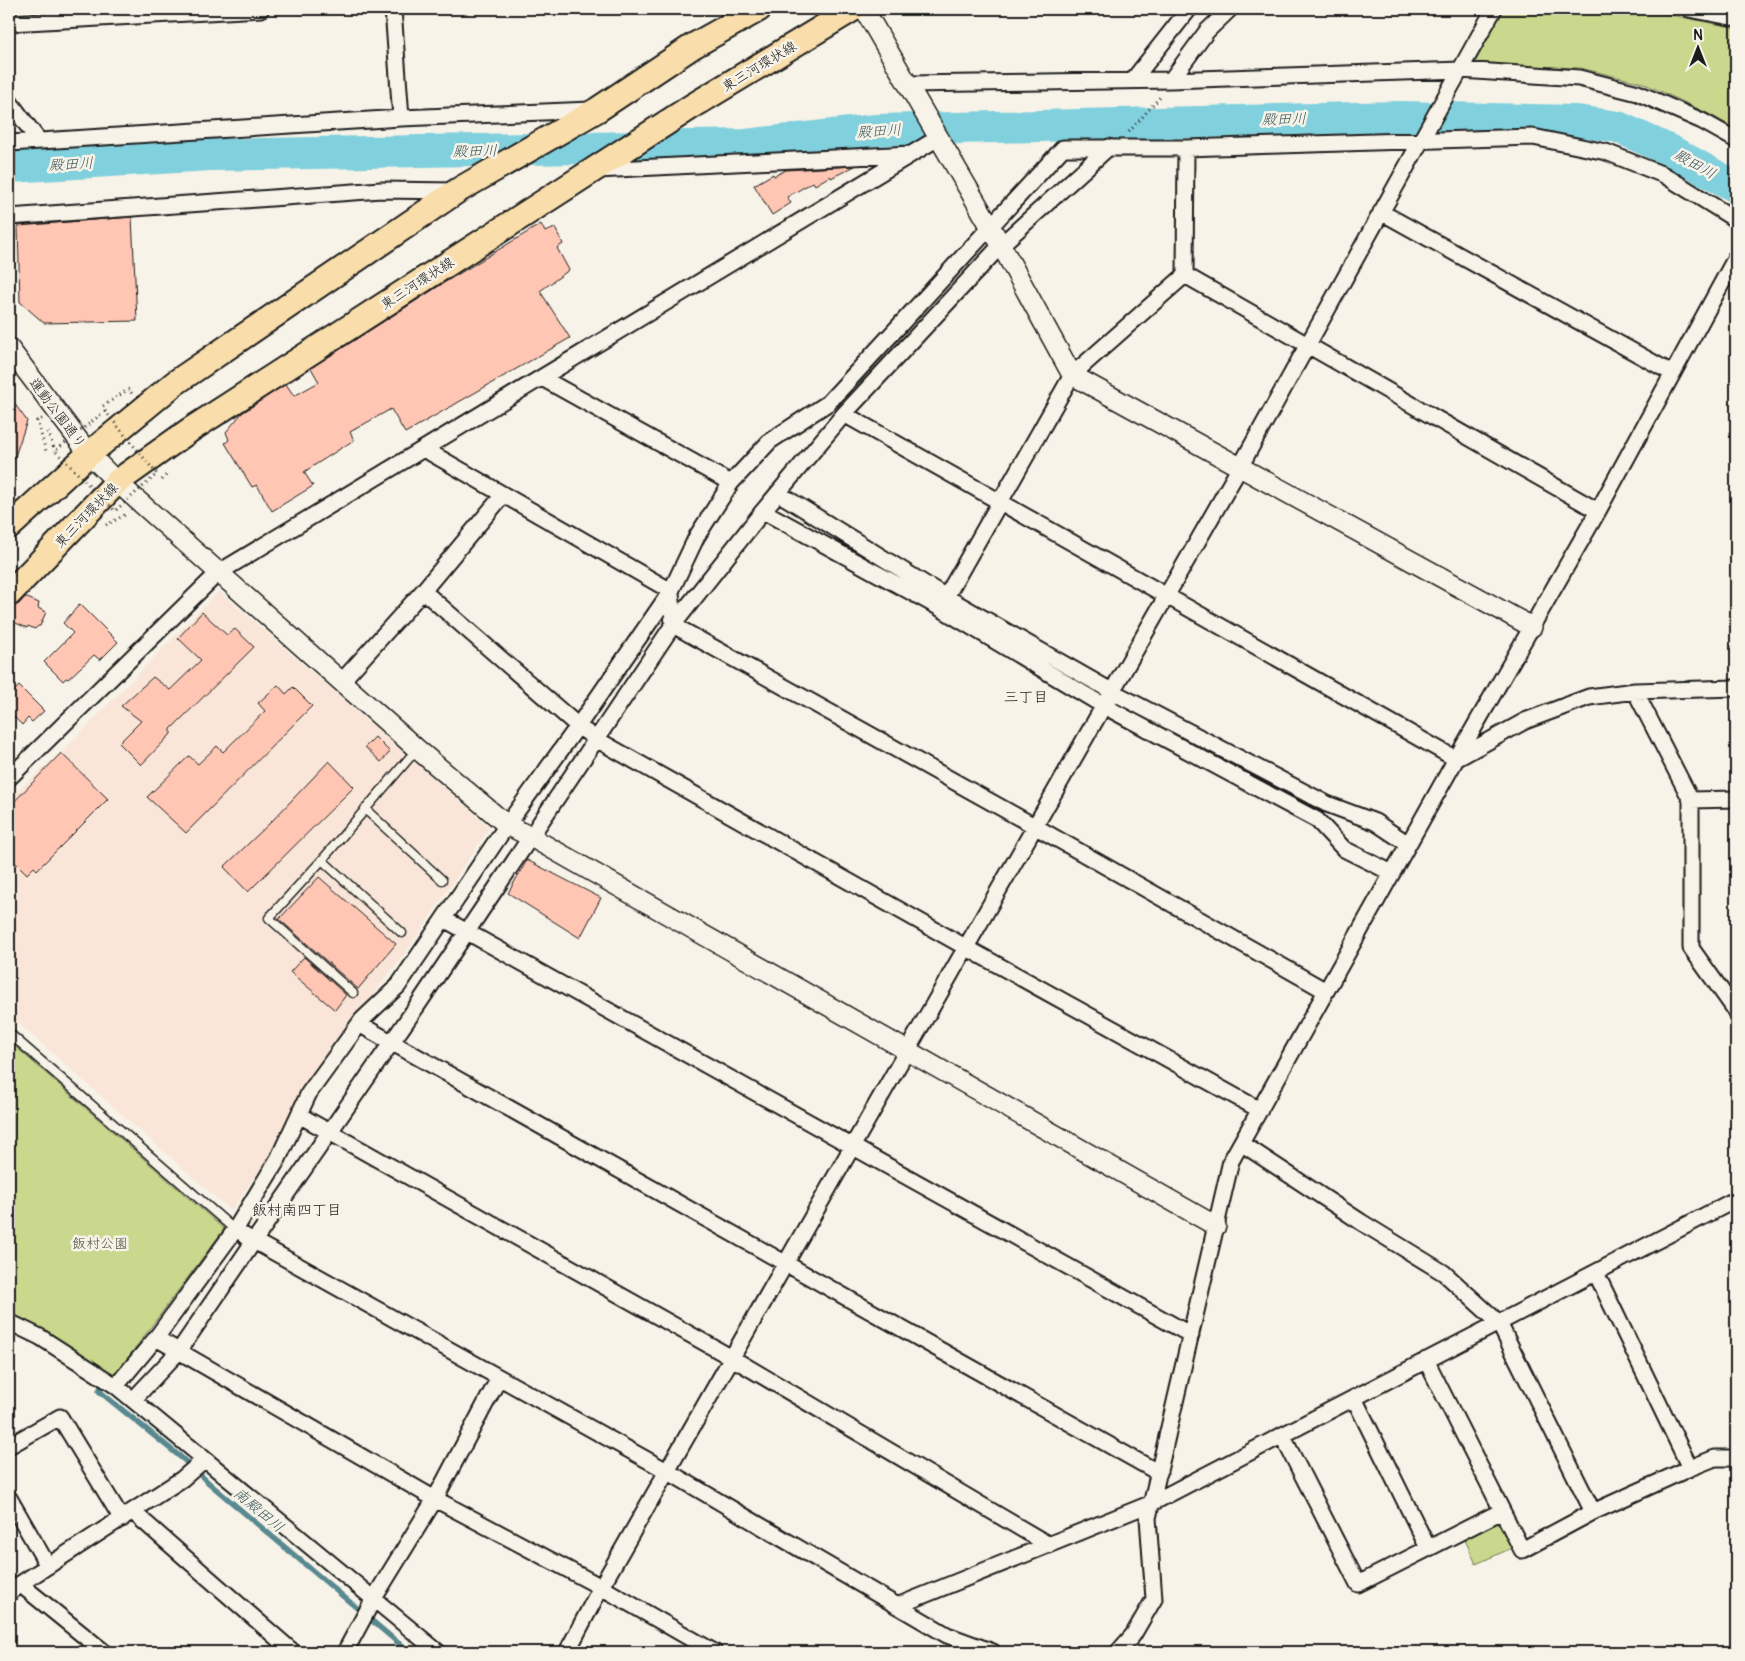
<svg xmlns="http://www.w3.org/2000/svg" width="1745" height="1661" font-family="Pangolin,'Klee One',sans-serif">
	<rect width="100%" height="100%" fill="#f7f3e8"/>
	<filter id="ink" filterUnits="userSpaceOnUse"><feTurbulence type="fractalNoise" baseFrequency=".02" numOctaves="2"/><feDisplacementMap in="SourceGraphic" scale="10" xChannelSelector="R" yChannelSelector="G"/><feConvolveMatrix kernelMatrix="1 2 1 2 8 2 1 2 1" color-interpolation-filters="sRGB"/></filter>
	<g filter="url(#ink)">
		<!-- built -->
		<path fill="#f9e6d8" d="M219 591 490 827 412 944 304 1085 276 1146 231 1211 9 1015V798L61 753Z"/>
		<!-- green -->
		<path fill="#c9d88c" stroke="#727a54" d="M1504 9H1641L1736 28V129L1709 114 1643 83 1580 68 1474 64Z
			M9 1041 224 1229 110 1382 9 1314Z
			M1498 1522 1512 1548 1476 1564 1465 1540Z"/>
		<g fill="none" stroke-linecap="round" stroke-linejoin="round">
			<!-- stream -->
			<path stroke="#598890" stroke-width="5.5" d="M102 1385 99 1391 183 1459 210 1484 409 1652"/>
			<!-- river -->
			<path stroke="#81d0dd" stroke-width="32" d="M9 167 210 155 746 145 876 130 1400 117 1577 121 1618 127 1671 151 1736 187"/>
		</g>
		<!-- building -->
		<path fill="#ffc6b4" stroke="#1c1c1c" d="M855 166 831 178 830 176 815 185 813 182 787 197 791 203 772 215 754 185 773 174 774 176 786 170Z
			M132 217 137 321 44 323 20 302 18 226Z
			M541 224 545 232 555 228 563 244 557 248 569 270 540 291 570 338 405 433 391 409 350 432 354 440 304 472 313 486 272 511 257 485 252 487 225 443 229 440 226 432 242 413 286 384 294 396 319 382 311 368 442 284Z
			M9 396 27 421 11 468H9Z
			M25 597 39 603 38 608 46 612 40 626H38L35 629 28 626 27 628 9 620 12 607 19 604Z
			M80 604 118 642 100 660 94 655 68 679 66 678 63 681 44 662 73 633 63 623Z
			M202 612 227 635 235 629 254 647 171 729V734L141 765 119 743 141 721 121 706 153 677 170 690 201 660 178 638Z
			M278 685 286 694 293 687 312 706 186 833 147 797 189 756 198 764 217 746 223 752 265 711 258 703Z
			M19 686 44 711 32 722 28 718 22 725 9 712V696Z
			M375 737 390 752 381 762 365 747Z
			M61 753 108 799 37 870 34 867 27 874 9 856V807Z
			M329 761 354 787 248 892 224 867 272 821Z
			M527 860 601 898 580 938 508 893Z
			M319 877 396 944 358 989 279 919Z
			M304 957 346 995 335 1010 290 972Z"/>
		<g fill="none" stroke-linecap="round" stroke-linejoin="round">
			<!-- service casing -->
			<g stroke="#1c1c1c" stroke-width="11">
				<path id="service" d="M365 809 442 880
					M322 860 402 933
					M353 993 269 918 322 860 417 749
					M9 1033 235 1230"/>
			</g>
			<!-- minor casing -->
			<g stroke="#1c1c1c" stroke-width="19">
				<path id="minor" d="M393 9 401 118
					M1689 9 1736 18
					M9 23 261 9
					M1133 80 1189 9
					M1171 80 1207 31 1230 9
					M908 84 1171 80 1461 70 1579 78 1638 93 1702 121 1736 140
					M9 101 39 141
					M9 143 401 118 591 110
					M1186 148 1185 275 1598 511
					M597 170 911 154
					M1381 212 1672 373
					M9 217 381 190 456 191
					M542 378 731 483
					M844 414 1456 759 1525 721 1589 697 1635 691 1736 688
					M424 449 671 591 673 625 1036 827 1326 991
					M778 493 946 597 1113 692 1327 804 1375 822 1408 844
					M763 511 940 608 1104 706 1317 820 1344 849 1392 873
					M423 591 578 726 596 739 967 948 1260 1110
					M942 604 1072 375 1185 275
					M341 682 423 591 503 495
					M1635 691 1691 800V948L1736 1011
					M9 778 218 573 938 138
					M1691 800 1736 799
					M444 919 1191 1335
					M359 1024 1159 1473
					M299 1115 732 1358 1049 1545
					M1241 1143 1361 1222 1444 1273 1499 1323 1593 1512
					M245 1236 667 1471 947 1635 993 1652
					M1596 1273 1690 1468
					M9 1322 40 1337 116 1386 438 1652
					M156 1338 435 1499 601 1587 714 1652
					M1426 1360 1522 1550 1593 1512 1690 1468 1715 1458H1736
					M116 1386 156 1338 235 1230 278 1159 309 1093 362 1020 398 986 507 825 578 726 671 591 697 536 731 483 770 441 828 403 1063 148H1186L1533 137 1606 152 1664 175 1736 220
					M1354 1398 1428 1548
					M133 1400 179 1351 254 1241 419 1003 673 625 763 511 844 414 1001 245 1109 147
					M1282 1435 1358 1584 1502 1511
					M9 1446 60 1417 122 1519
					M9 1498 48 1566
					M133 1512 293 1652
					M20 1584 104 1652
					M9 1594 20 1584 182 1479 204 1460
					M897 1606 1152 1503 1731 1202H1736
					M345 1652 373 1600 435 1499 499 1378
					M567 1652 601 1587 1240 467 1494 9
					M1118 1652 1133 1635 1154 1599 1148 1518 1231 1161 1456 759 1598 511 1736 257"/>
			</g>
			<!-- tertiary casing -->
			<g stroke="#1c1c1c" stroke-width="22">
				<path id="tertiary" d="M864 9 1001 245 1072 375 1532 627
					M9 348 89 454 117 482 417 749 507 825 531 837 1216 1226"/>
			</g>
			<!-- primary casing -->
			<g stroke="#1c1c1c" stroke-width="28">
				<path id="primary" d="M9 527 89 454 175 383 457 191 597 110 693 46 759 9
					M9 594 117 482 190 430 691 107 853 9"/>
			</g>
			<!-- path -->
			<path stroke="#1c1c1c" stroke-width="3" stroke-dasharray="1 4" stroke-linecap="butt" d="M1129 132 1161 96
				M103 406 129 389 132 394
				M42 419 37 421 46 451
				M48 432 55 451
				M162 480 168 473
				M106 525 125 515"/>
			<!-- service -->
			<use href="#service" stroke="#f7f3e8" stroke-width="8"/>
			<!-- minor -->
			<use href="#minor" stroke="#f7f3e8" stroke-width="15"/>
			<!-- tertiary -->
			<use href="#tertiary" stroke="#f7f3e8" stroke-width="19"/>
			<!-- primary -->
			<use href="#primary" stroke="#f9deab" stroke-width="24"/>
			<!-- path-bridge -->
			<path stroke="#1c1c1c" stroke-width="3" stroke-dasharray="1 4" stroke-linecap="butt" d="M105 411 157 474 115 511 55 451Z"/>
		</g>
	</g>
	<g text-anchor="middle" stroke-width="5" stroke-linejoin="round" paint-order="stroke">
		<!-- street labels -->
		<g font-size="14" fill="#1c1c1c" stroke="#f7f3e8">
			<text transform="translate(759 66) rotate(-31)" y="5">東三河環状線</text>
			<text transform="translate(417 283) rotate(-33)" y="5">東三河環状線</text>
			<text transform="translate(58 413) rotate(53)" y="5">運動公園通り</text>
			<text transform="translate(86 515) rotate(-46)" y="5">東三河環状線</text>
		</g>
		<!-- park labels -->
		<g font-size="14" fill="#50543e" stroke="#f7f3e8">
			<text x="100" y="1248">飯村公園</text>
		</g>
		<!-- water labels -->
		<g font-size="15" font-style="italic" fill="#3f5b60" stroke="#f7f3e8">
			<text transform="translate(1284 119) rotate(-1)" y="5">殿田川</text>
			<text transform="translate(879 131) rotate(-4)" y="5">殿田川</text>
			<text transform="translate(475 151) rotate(-1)" y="5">殿田川</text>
			<text transform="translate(71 164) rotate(-3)" y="5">殿田川</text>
			<text transform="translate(1695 164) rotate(29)" y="5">殿田川</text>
			<text transform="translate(259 1510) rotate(40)" y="5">南殿田川</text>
		</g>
		<!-- neighbourhood labels -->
		<g font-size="15" fill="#1c1c1c" stroke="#f7f3e8">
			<text x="1026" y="702">三丁目</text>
			<text x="297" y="1215">飯村南四丁目</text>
		</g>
	</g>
	<!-- margin -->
	<rect width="1745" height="1661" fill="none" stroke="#f7f3e8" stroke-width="30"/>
	<rect x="15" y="15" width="1715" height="1631" fill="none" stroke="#1c1c1c" stroke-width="2" filter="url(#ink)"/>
	<!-- north arrow -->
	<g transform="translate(1698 48)" stroke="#f7f3e8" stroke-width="4" paint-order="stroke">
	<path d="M0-4L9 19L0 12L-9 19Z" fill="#1c1c1c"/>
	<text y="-8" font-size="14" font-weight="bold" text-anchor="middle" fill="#1c1c1c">N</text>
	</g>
</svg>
